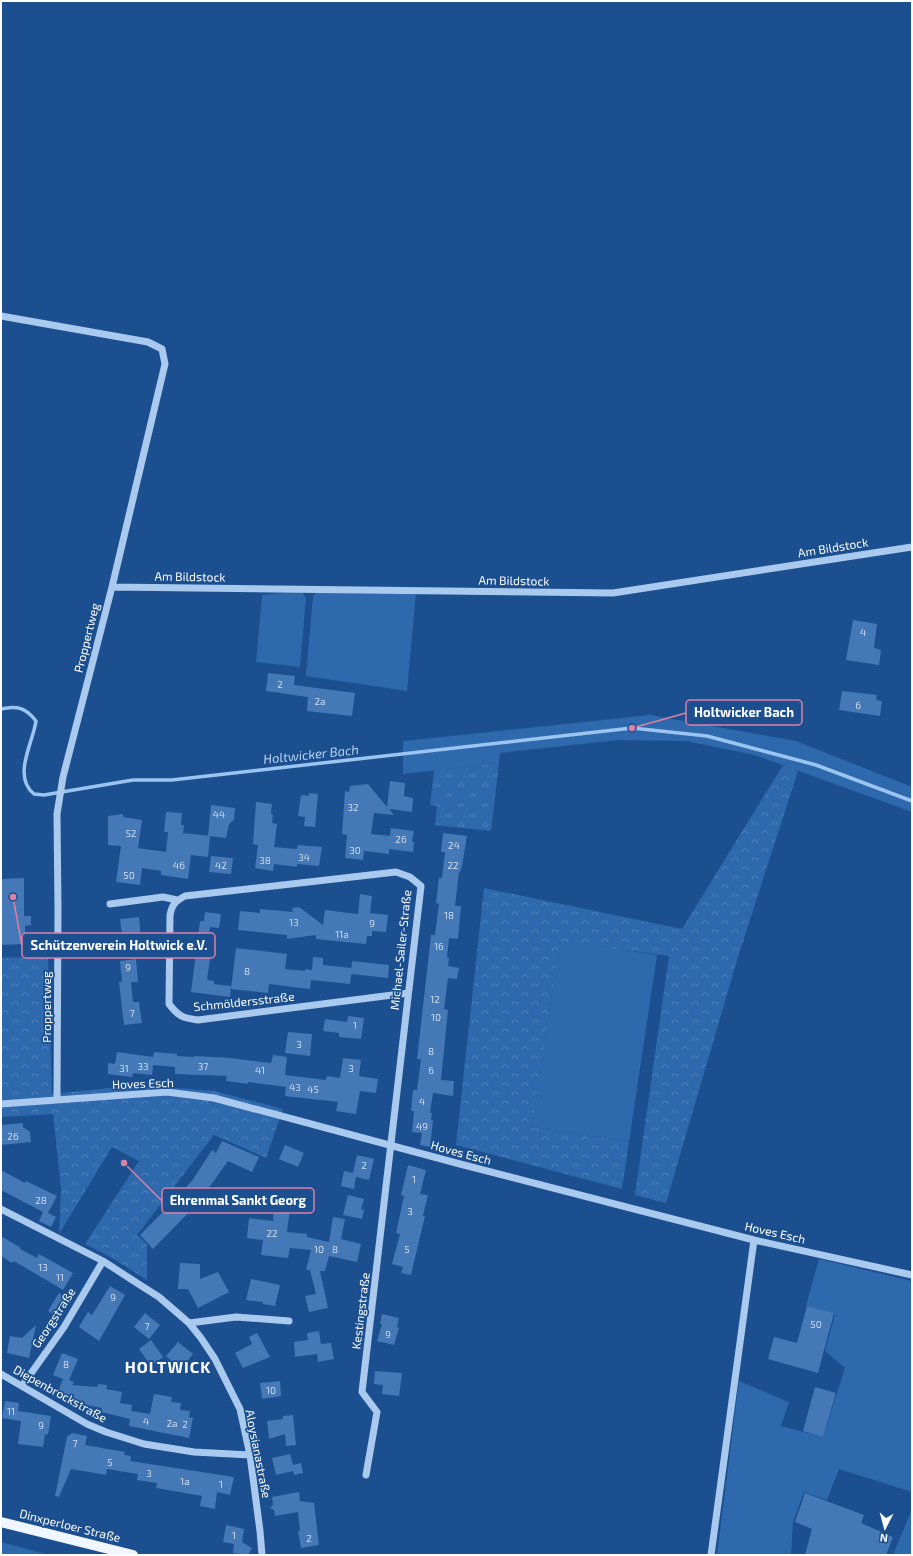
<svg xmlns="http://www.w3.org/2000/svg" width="913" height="1556" font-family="'Exo 2',sans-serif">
	<defs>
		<pattern id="forest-crowns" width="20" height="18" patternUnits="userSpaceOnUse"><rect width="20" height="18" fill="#2e69ad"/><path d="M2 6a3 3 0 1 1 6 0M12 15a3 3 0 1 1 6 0" fill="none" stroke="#4d80b9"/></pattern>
		<pattern id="park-tufts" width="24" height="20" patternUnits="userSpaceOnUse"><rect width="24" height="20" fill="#2e69ad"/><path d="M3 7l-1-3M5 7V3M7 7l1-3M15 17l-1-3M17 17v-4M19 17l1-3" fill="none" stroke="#4d80b9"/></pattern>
	</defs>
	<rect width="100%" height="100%" fill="#1b4f8f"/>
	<!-- green -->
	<path fill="#2e69ad" d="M301 591 306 598 300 667 256 662 262 595Z
		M318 591 416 593 407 691 306 676 313 596Z
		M650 715 796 741 912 787V812L755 755 686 741 618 740 500 753 499 763 403 774V741Z
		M560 940 657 955 629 1142 532 1127Z
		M819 1259 912 1281V1492L839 1469 827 1500 804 1492 793 1522 791 1555H717L739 1381 789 1402 781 1426 823 1437 845 1368 825 1351 835 1314 806 1306Z
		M912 1509V1555H893Z
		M1 1542 49 1555H1Z"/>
	<!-- forest -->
	<path fill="url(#forest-crowns)" d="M783 765 798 771 738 957 666 1203 635 1195 669 956 560 941 532 1127 629 1142 622 1189 456 1145 484 888 682 929Z
		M48 956 52 1094 108 1088 162 1087 214 1091 283 1109 266 1158 214 1135 137 1235 147 1244V1280L112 1258 85 1244 139 1161 112 1147 59 1234 61 1188 53 1114 1 1117V958Z"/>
	<!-- park -->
	<path fill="url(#park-tufts)" d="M499 763 491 831 435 825 437 806 430 805 434 770Z"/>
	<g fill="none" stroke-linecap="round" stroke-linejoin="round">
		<!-- stream -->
		<path stroke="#9cc4f0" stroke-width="3.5" d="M1 709C17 705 26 708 36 721 33 743 12 776 34 794L44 795 133 780H172L632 728 707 736 816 765 912 801"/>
	</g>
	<!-- building -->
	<path fill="#4478b7" d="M853 620 877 624 874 648 881 650 879 665 846 660Z
		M268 673 295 676 294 685 355 693 352 716 307 711 308 697 266 691Z
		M842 691 877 695 876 700 882 701 880 716 839 710Z
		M390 781 405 783 404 796 413 798 412 812 389 809 394 815 374 813 371 834 390 836 391 828 414 831 412 841 414 842 413 852 389 849V854L364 851 363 860 345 858 347 835 342 834 345 791 349 792 350 786 368 784 387 807Z
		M309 793 318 794 315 827 304 826 305 817 298 816 301 795 309 796Z
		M256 802 272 804 271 814 273 815 272 823 277 824 274 847 297 849 298 845 322 847 319 866 297 864V867L274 864 273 871 255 868 258 845 253 844Z
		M211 805 235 808 234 820 229 824 226 838 208 836Z
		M166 812 182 813 181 825H184L183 833 210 836 208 857 191 855 188 879 161 875V871L142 868 140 885 116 882 121 846 108 845V816L123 814V817L142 820 138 848 166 852 168 832H164Z
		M443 833 467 836 462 866 460 872H459L455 906H461L458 939 449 938 447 957 449 958 448 966 459 968 457 979 448 978 444 1009 448 1010 441 1080 454 1081 453 1096 433 1093 430 1113H432L431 1120H433L430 1147 420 1145 422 1133 412 1132 414 1111H411L413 1090H417L421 1059H417L420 1033 431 935H435L439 904 436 903 439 878H442L445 852H441Z
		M211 856 233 858 231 874 209 872Z
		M24 878V916H31V925L25 926V944L1 945V879Z
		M360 894 372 896 370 913 388 915 386 932 372 931V936H367L366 944 316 939V935L287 939V935L238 930 240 911 260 913V909L293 912 292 908 299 907 323 925 325 910 358 914Z
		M205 912 221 914 219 928 210 927 208 945H212L207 980 214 981V984L231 986 230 997 191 992 200 921H204Z
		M139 917 141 939 123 941 120 919Z
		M236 948 287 954 285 969 305 971V969L312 970 313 957 323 958V965L352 968 350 984 311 980 310 989 269 984 268 993 231 989Z
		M136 959 138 982H131L133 1002H139L142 1023 124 1025 119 982H122L120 961Z
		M352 961 389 965 388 978 351 974Z
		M348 1016 364 1018 361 1039 339 1037V1033L323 1031 325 1019 347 1022Z
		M288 1032 312 1034 310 1056 285 1053Z
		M117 1052 153 1057 154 1052 177 1054V1056L194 1057V1056L231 1058 271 1063 273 1055 287 1057 285 1075 326 1080 327 1076 340 1078 343 1058 361 1060 359 1076 378 1079 376 1093 360 1091 356 1114 336 1111 338 1102 285 1096 286 1087 248 1082V1084L226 1081 227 1076 175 1074V1067L153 1065 152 1075 133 1073 132 1077 108 1074V1063L115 1064Z
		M23 1123V1127L30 1132 31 1142 1 1145V1125Z
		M222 1141 259 1157 252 1172 228 1161 208 1189 211 1191 203 1204 200 1201 153 1249 140 1235 187 1188 186 1187 192 1181 212 1150 216 1153Z
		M285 1145 304 1153 298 1167 279 1159Z
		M357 1155 374 1159 369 1180 356 1177 354 1189 341 1186 344 1171 353 1173Z
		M408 1165 426 1170 420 1194 428 1195 423 1216H425L411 1275 401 1273 403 1267 392 1264 400 1234 396 1233 404 1196 401 1195Z
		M1 1170 25 1183 26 1181 57 1196 48 1213 56 1217 51 1227 39 1221 43 1212 1 1190Z
		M348 1195 364 1199 361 1209 364 1210 362 1219 343 1215Z
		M274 1206 290 1208 287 1232 307 1234V1237L329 1242 333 1217 345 1219 341 1239 361 1244 357 1262 329 1256 325 1271H320L328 1308 309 1312 305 1296 316 1294 310 1270H306L311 1250 290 1248 288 1258 261 1255 263 1240 247 1238 249 1218 273 1221Z
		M1 1236 21 1248 20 1249 37 1258 39 1254 73 1273 63 1290 14 1261 12 1263 1 1256Z
		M180 1263 200 1264V1279L218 1272 229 1292 198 1308 188 1289H178Z
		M251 1279 280 1285 275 1306 263 1304V1302L246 1300Z
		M110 1286 125 1295 99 1341 79 1327 88 1312 92 1315Z
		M59 1293 69 1299 58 1317 48 1311Z
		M807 1306 834 1313 818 1373 768 1359 774 1337 797 1343Z
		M145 1313 160 1325 149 1339 134 1327Z
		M382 1314 399 1318 397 1327 399 1328 394 1345 377 1341 382 1324H380Z
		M36 1325 29 1358 7 1353 10 1336 22 1338Z
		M319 1331 321 1344 331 1343 334 1359 318 1362 317 1354 295 1357 294 1342 308 1340 307 1333Z
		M257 1333 270 1357 243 1368 235 1353 252 1344 249 1337Z
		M151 1340 163 1357 151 1366 139 1349Z
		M178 1342 193 1354 181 1369 166 1356Z
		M62 1353 78 1359 69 1380 74 1382 72 1385 97 1387 98 1384 107 1385 106 1389 122 1392 120 1403 132 1405 130 1419 101 1412 102 1408 80 1404 71 1400 69 1403 56 1397 63 1379 53 1375Z
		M375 1371 402 1373 399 1396 382 1394 383 1385 374 1384Z
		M280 1381 281 1396 262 1399 260 1383Z
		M815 1387 836 1393 823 1437 803 1431Z
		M154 1394 172 1397 171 1402 181 1403 180 1410 190 1411 189 1417 193 1418 189 1438 129 1426 131 1411 150 1414Z
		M5 1401 19 1403 18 1411 51 1416 48 1435 45 1434 43 1447 18 1444 21 1421 2 1418Z
		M293 1415 296 1445 286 1446 285 1434 269 1439 267 1421 283 1419V1416Z
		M72 1433 87 1436 85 1445 125 1452 124 1455 131 1456 130 1461 234 1477 230 1495 217 1492 215 1509 200 1506 202 1496 156 1488 157 1483 137 1480 138 1474 107 1469 106 1475 71 1469 59 1497 55 1496 67 1437Z
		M290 1454 293 1465 301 1463 303 1473 294 1475 293 1471 276 1475 272 1458Z
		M299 1492 300 1501 314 1503 319 1545 301 1548 298 1531H300L298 1512 275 1516 274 1510 270 1508 273 1505 272 1497Z
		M805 1493 864 1515 861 1523 893 1537 886 1555H805L812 1529 795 1522Z
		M226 1525 244 1529 242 1542 252 1548 248 1555 233 1553 234 1544 223 1542Z"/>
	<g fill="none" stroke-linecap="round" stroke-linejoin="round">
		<!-- minor -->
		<path stroke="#a9c9ee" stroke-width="7" d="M1 316 148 342 162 349 165 364 112 587 63 777 57 814 58 909 57 1099
			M112 587 613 593 912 547
			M110 904 163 897 177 900
			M1 1104 167 1092 214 1098 460 1164 754 1240 912 1275
			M1 1209 103 1261 140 1285 159 1297 189 1323 201 1338 215 1359 240 1409 250 1455 260 1531 262 1555
			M189 1323 236 1317 289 1321
			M1 1374 87 1424 106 1432 144 1444 194 1452 250 1455
			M22 1386 64 1327 103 1261
			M366 1475 377 1412 362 1392 421 886 410 877 396 872 185 896C176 901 172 904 170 915L169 1004C179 1017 183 1018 198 1020L408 993
			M711 1555 754 1240"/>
		<!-- major -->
		<path stroke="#f0f6ff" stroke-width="10" d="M1 1522 133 1555"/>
	</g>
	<g text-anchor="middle" stroke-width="3.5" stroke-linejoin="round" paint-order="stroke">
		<!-- number labels -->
		<g font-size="10" fill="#d0dded">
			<text x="863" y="636">4</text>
			<text x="280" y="688">2</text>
			<text x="320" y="705">2a</text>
			<text x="858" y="709">6</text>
			<text x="353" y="811">32</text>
			<text x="219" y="818">44</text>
			<text x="131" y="837">52</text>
			<text x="401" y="843">26</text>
			<text x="454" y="849">24</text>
			<text x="355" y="854">30</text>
			<text x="304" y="861">34</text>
			<text x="265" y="864">38</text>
			<text x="179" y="869">46</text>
			<text x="221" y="869">42</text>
			<text x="453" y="869">22</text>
			<text x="129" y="879">50</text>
			<text x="449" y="919">18</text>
			<text x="294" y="926">13</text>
			<text x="372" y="927">9</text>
			<text x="342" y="938">11a</text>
			<text x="439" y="950">16</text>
			<text x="128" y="971">9</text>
			<text x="247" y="975">8</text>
			<text x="435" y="1003">12</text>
			<text x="132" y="1017">7</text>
			<text x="436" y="1021">10</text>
			<text x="355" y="1029">1</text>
			<text x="299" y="1048">3</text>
			<text x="431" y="1055">8</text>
			<text x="143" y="1070">33</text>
			<text x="203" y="1070">37</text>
			<text x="124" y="1072">31</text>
			<text x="351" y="1072">3</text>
			<text x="260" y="1074">41</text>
			<text x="431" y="1074">6</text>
			<text x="295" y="1091">43</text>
			<text x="313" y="1093">45</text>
			<text x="422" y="1105">4</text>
			<text x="422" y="1130">49</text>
			<text x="13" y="1140">26</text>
			<text x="364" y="1169">2</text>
			<text x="414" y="1183">1</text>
			<text x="41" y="1204">28</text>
			<text x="410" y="1215">3</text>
			<text x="272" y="1237">22</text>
			<text x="319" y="1253">10</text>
			<text x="335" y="1253">8</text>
			<text x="407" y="1253">5</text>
			<text x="43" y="1271">13</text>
			<text x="60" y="1281">11</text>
			<text x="113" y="1301">9</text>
			<text x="816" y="1328">50</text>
			<text x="147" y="1330">7</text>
			<text x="388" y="1338">9</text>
			<text x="66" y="1368">8</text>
			<text x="271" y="1394">10</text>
			<text x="11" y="1415">11</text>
			<text x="146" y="1425">4</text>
			<text x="172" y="1427">2a</text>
			<text x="185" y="1428">2</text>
			<text x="41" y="1429">9</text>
			<text x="75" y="1447">7</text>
			<text x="110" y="1466">5</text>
			<text x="149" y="1477">3</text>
			<text x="185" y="1485">1a</text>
			<text x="221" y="1488">1</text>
			<text x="234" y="1539">1</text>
			<text x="309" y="1542">2</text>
		</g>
		<!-- street labels -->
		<g font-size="12" fill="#fff" stroke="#1b4f8f">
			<text transform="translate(833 548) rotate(-9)" y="4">Am Bildstock</text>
			<text transform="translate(190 577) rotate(1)" y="4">Am Bildstock</text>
			<text transform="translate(514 581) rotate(1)" y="4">Am Bildstock</text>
			<text transform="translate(87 638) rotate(-76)" y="4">Proppertweg</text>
			<text transform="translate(401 950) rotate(-84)" y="4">Michael-Sailer-Straße</text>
			<text transform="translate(244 1002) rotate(-6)" y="4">Schmöldersstraße</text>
			<text transform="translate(47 1007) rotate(-90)" y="4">Proppertweg</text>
			<text transform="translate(143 1084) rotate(-2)" y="4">Hoves Esch</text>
			<text transform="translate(461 1153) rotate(15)" y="4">Hoves Esch</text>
			<text transform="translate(775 1233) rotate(13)" y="4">Hoves Esch</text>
			<text transform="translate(361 1311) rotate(-83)" y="4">Kestingstraße</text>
			<text transform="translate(54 1318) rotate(-57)" y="4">Georgstraße</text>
			<text transform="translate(60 1394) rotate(29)" y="4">Diepenbrockstraße</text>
			<text transform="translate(258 1454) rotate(79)" y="4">Aloysianastraße</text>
			<text transform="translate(70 1526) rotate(14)" y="4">Dinxperloer Straße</text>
		</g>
		<!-- water labels -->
		<g font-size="13" font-style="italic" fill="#b5d3f5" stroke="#1b4f8f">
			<text transform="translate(311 754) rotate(-6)" y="5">Holtwicker Bach</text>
		</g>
		<!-- district labels -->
		<g font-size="16" font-weight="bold" letter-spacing="1" fill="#fff" stroke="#1b4f8f">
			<text x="168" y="1373">HOLTWICK</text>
		</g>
	</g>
	<!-- callouts -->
	<path fill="none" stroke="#dd80a5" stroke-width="1.5" d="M632 728L686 713M13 897L22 946M124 1163L162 1201"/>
	<g fill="#dd80a5" stroke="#1b4f8f" stroke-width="1.5">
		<circle cx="632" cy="728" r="4"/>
		<circle cx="13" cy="897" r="4"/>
		<circle cx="124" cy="1163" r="4"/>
	</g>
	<g fill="#1b4f8f" stroke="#dd80a5" stroke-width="1.5">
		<rect x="686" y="700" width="116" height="25" rx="4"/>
		<rect x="22" y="933" width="193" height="25" rx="4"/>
		<rect x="162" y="1188" width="152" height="25" rx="4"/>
	</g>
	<g font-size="13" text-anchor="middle" font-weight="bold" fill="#fff">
		<text x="744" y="717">Holtwicker Bach</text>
		<text x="119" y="950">Schützenverein Holtwick e.V.</text>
		<text x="238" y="1205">Ehrenmal Sankt Georg</text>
	</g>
	<!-- border -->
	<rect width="913" height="1556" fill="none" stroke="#ffffff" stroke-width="4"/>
	<!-- north arrow -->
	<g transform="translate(885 1528) rotate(186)" stroke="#1b4f8f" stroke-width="3" paint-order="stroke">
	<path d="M0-3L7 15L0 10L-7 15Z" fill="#ffffff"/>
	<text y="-6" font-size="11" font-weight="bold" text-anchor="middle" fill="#ffffff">N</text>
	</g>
</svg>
